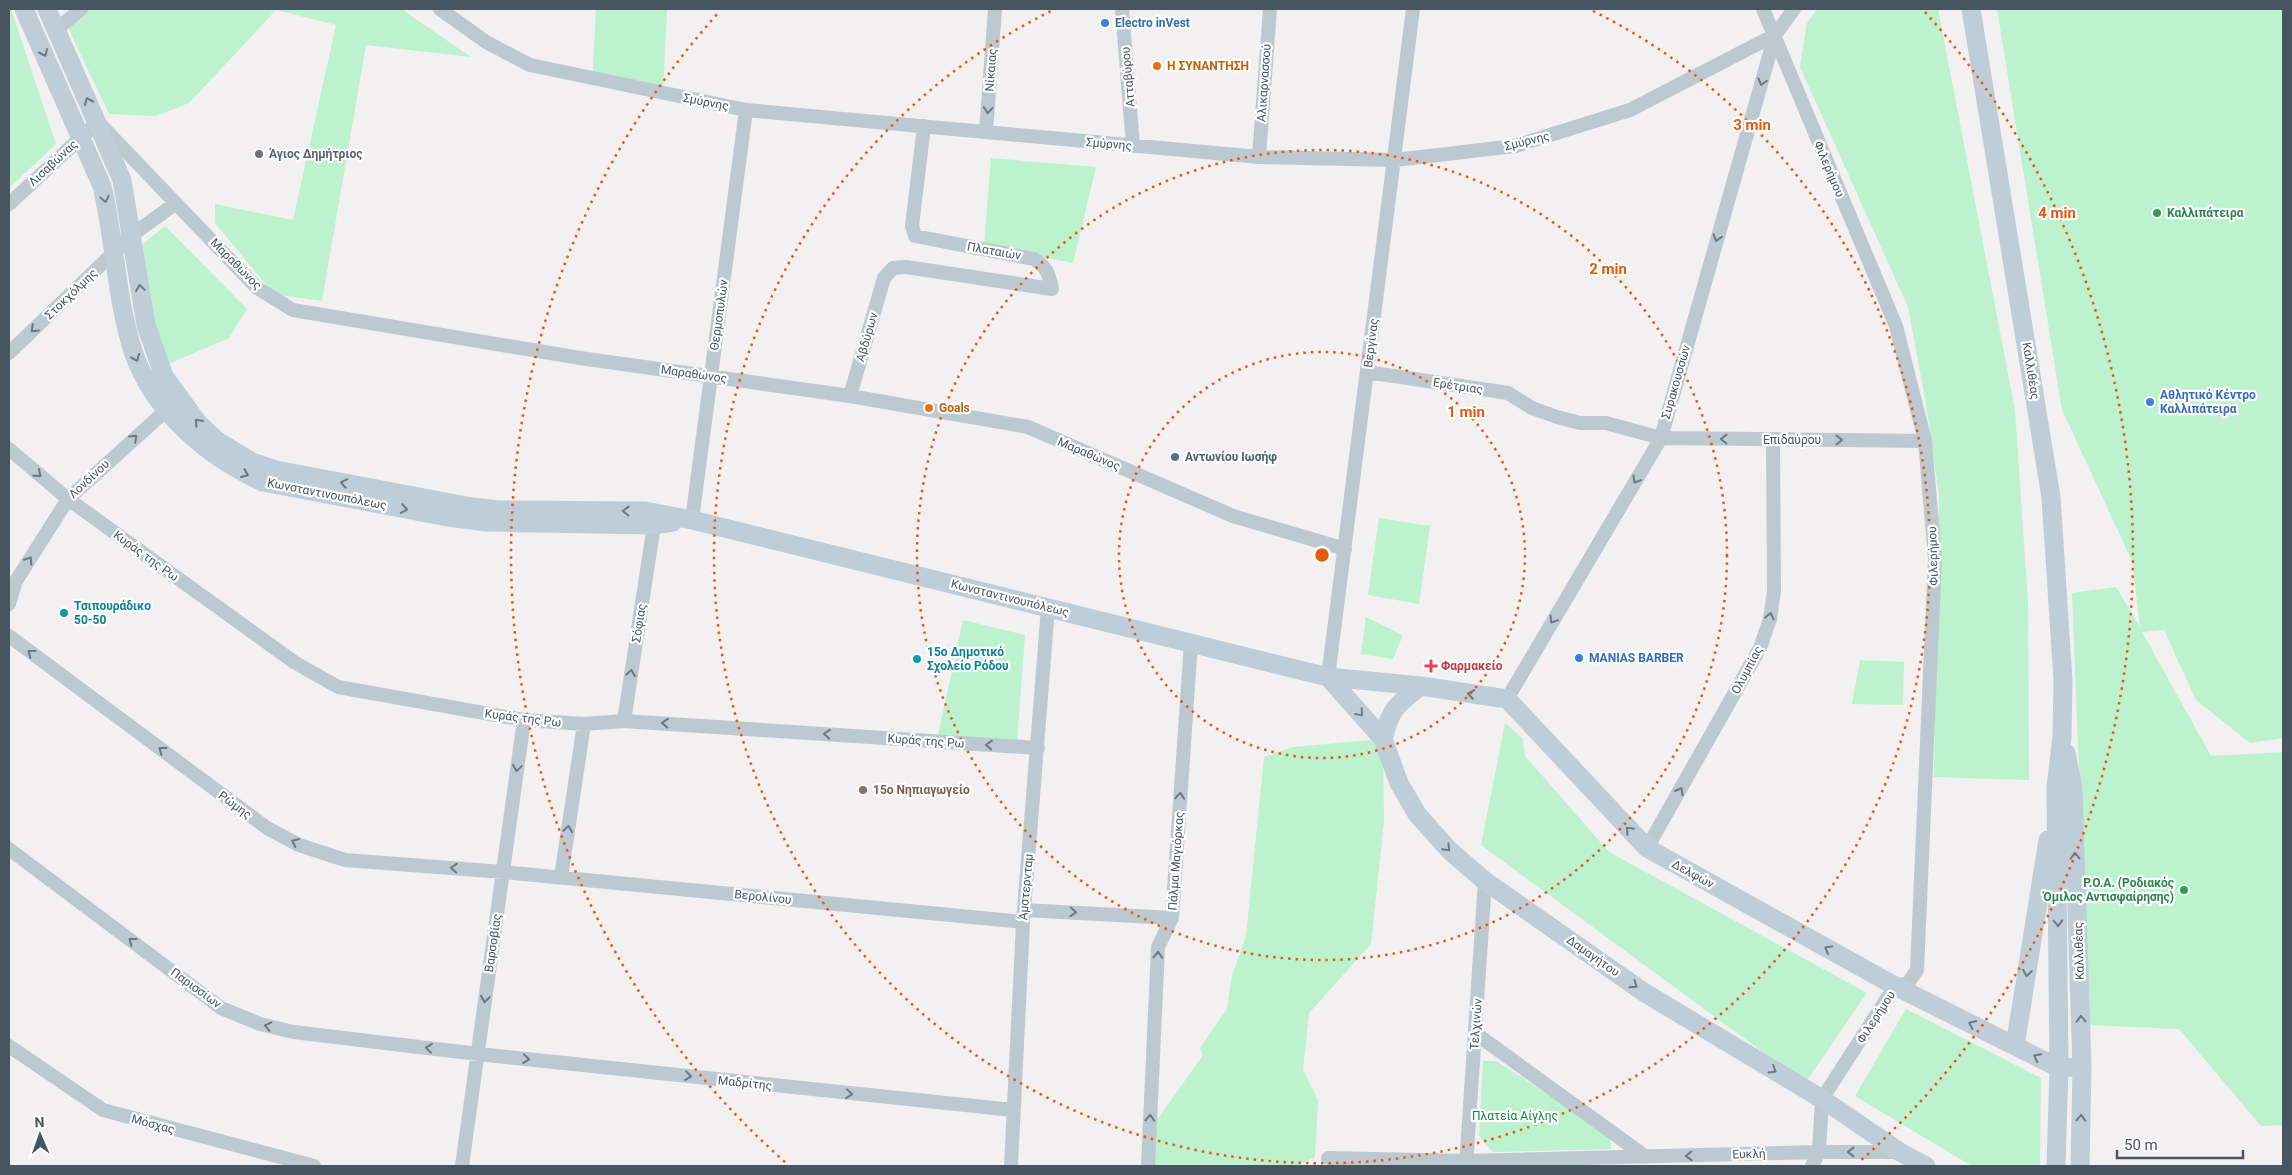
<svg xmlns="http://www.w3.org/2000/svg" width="2292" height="1175" font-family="Roboto,sans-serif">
	<rect width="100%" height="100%" fill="#f2f0f0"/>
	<!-- green -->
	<path fill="#bcf2cd" d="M9 9H11L56 144 9 188Z
		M72 9H401L471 57 366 45 322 301 274 294 215 223V204L293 220 336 25 276 10 189 103 156 116 109 114 62 15Z
		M596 9H667L663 93 592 85Z
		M1817 9H1938L2015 410 2028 603 2029 780 1934 777 1939 495 1926 404 1908 307 1800 67 1807 23Z
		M1997 9H2283V738L2250 743 2196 700 2164 630 2142 632 2211 756 2283 752V1125L2261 1126 2179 1029 2089 1025 2072 593 2116 587 2140 627 2132 561 2062 410Z
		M991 158 1096 167 1073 263 984 245Z
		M165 226 247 309 229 338 166 365 141 287 139 247Z
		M1379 518 1430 526 1419 604 1368 595Z
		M1366 617 1403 635 1393 659 1361 654Z
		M963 620 1025 635 1017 742 938 735Z
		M1860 660 1904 662 1903 705 1852 704Z
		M1505 723 1523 739 1525 756 1609 852 1867 993 1805 1083 1481 845Z
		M1383 739 1384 821 1371 944 1309 1013 1303 1070 1318 1100 1315 1157 1297 1166H1155V1123L1203 1055 1200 1048 1227 1009 1232 976 1246 936 1264 757 1293 747Z
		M1906 1009 2041 1078 2040 1166H1972L1855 1096Z
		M1483 1061H1496L1610 1134 1611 1149 1493 1152 1479 1136Z"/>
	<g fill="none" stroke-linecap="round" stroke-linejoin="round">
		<!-- minor -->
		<path stroke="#bdc9d0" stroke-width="14" d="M440 9 486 42 530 65 746 110 1259 157 1395 160 1515 146 1630 110 1775 35
			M1122 9 1133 146
			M1763 9 1896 326 1925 441 1935 559 1917 970 1908 983 1895 986 1822 1099 1819 1152 1812 1166
			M56 30 81 9
			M986 132 995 9
			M1259 157 1270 9
			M9 204 98 122 257 288 293 310 580 358 850 396 1028 427 1233 516 1345 549
			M9 353 132 235 176 203
			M1367 372 1508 393 1532 408 1557 417 1580 423H1606L1661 438 1925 441
			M850 396 884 278 893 268 906 267 1052 289C1049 274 1047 267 1034 259L915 236 912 226 924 126
			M9 449 68 499 294 662 338 687 524 720 584 724 624 721 1038 748
			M692 520 746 110
			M9 604 16 581 68 499 172 405
			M9 636 267 828 299 845 345 860 503 872 1023 922
			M1328 677 1413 9
			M1507 699 1661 438 1775 35 1794 9
			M624 721 654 525
			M1647 848 1760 648 1770 619 1774 591 1773 440
			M9 849 221 1008 260 1024 293 1032 478 1054 1013 1110
			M561 877 584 724
			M1024 910 1172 918
			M1475 1033 1646 1157
			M9 1046 103 1110 314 1166
			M1328 1158 1467 1161 1819 1152H1900
			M462 1166 524 720
			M1011 1166 1023 922 1048 608
			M1148 1166 1158 947 1172 918 1191 643
			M1466 1166 1485 881"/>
		<!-- secondary -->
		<path stroke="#bfcdd8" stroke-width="19" d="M24 9 102 186C115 240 116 298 133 351 153 411 208 457 263 482L448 517 487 522 654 525 673 522
			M47 9 122 180 146 325 164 376 198 423 216 440 252 462 276 470 472 507 498 510 645 511 692 520 1328 677 1421 686 1507 699 1647 848 1895 986 2059 1068 2082 1067
			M1971 9 2051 497 2063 680 2062 737 2056 787 2059 1068 2056 1166
			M1328 677 1383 739 1399 783 1417 814 1449 850 1485 881 1645 993 1822 1099 1900 1152 1926 1166
			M1383 739C1391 708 1396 705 1421 686
			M2066 753 2073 788 2082 1067 2080 1166
			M2015 1046 2048 840"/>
	</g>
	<!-- one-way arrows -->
	<defs><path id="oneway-chevron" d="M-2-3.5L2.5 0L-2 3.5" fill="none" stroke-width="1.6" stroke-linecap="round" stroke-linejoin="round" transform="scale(1.25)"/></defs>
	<g stroke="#6a7983">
		<use href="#oneway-chevron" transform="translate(44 53) rotate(66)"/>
		<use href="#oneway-chevron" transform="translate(88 101) rotate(-114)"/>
		<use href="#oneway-chevron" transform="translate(105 199) rotate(77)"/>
		<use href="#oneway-chevron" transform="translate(140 288) rotate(-98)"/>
		<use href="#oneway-chevron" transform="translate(136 358) rotate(68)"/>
		<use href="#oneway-chevron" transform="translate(198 422) rotate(-132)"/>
		<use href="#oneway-chevron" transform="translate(245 474) rotate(24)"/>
		<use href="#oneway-chevron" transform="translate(344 483) rotate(-169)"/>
		<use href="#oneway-chevron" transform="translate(404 509) rotate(10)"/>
		<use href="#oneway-chevron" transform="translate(626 511) rotate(-179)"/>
		<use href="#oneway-chevron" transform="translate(1471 694) rotate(-171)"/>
		<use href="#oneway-chevron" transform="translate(1360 713) rotate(49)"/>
		<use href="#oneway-chevron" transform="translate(1629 830) rotate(-133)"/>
		<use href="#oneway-chevron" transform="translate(1447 848) rotate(45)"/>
		<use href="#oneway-chevron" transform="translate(2075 856) rotate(-92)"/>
		<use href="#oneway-chevron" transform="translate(2058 923) rotate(89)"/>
		<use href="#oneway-chevron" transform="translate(1828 949) rotate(-151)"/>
		<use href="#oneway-chevron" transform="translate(2027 973) rotate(99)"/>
		<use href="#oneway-chevron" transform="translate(1634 985) rotate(35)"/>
		<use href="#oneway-chevron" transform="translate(2081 1019) rotate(-92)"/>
		<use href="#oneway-chevron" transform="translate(1972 1024) rotate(-154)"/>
		<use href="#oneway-chevron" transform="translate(2037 1057) rotate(-153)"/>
		<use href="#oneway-chevron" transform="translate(1773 1070) rotate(31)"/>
		<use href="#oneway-chevron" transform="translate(2081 1118) rotate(-88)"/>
	</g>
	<g stroke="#6a7881">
		<use href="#oneway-chevron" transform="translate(1762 82) rotate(106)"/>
		<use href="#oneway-chevron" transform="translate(988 110) rotate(94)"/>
		<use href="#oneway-chevron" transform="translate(1717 238) rotate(106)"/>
		<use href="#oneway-chevron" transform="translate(34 329) rotate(136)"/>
		<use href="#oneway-chevron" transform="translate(134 438) rotate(-43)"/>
		<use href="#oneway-chevron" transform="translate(1724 439) rotate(-179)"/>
		<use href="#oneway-chevron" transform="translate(1839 440)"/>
		<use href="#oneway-chevron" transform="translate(38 474) rotate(40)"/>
		<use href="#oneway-chevron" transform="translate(1636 480) rotate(121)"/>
		<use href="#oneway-chevron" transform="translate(29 560) rotate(-57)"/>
		<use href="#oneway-chevron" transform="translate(1770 616) rotate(-78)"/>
		<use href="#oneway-chevron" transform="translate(1553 620) rotate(121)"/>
		<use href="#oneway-chevron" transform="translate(31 653) rotate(-143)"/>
		<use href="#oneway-chevron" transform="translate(631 673) rotate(-81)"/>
		<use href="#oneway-chevron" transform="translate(665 723) rotate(-176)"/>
		<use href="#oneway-chevron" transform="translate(827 734) rotate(-176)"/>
		<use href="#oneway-chevron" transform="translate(989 745) rotate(-176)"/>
		<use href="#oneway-chevron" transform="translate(162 750) rotate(-143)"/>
		<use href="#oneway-chevron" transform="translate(517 768) rotate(98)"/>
		<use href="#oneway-chevron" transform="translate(1680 791) rotate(-60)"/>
		<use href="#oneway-chevron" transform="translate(1180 796) rotate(-86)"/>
		<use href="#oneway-chevron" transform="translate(568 829) rotate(-82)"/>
		<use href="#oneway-chevron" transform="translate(295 842) rotate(-155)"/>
		<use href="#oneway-chevron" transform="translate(454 868) rotate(-176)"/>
		<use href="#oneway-chevron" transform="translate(1073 912) rotate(3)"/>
		<use href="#oneway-chevron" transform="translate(132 941) rotate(-143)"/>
		<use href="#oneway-chevron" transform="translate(1158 955) rotate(-87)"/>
		<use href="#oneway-chevron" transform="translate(485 999) rotate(98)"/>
		<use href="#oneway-chevron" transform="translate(268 1026) rotate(-167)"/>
		<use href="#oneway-chevron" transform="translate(429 1048) rotate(-173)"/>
		<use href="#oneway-chevron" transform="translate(526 1059) rotate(6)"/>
		<use href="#oneway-chevron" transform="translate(688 1076) rotate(6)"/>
		<use href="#oneway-chevron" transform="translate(849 1094) rotate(6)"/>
		<use href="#oneway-chevron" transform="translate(1150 1118) rotate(-87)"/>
		<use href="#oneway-chevron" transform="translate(1851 1152) rotate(-180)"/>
		<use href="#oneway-chevron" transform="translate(1689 1156) rotate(178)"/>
	</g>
	<!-- distance rings -->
	<g fill="none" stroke="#e8590c" stroke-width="2.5" stroke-dasharray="2.5 5">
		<circle cx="1322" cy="555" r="203"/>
		<circle cx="1322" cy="555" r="405"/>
		<path d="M1593 11A608 608 0 1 1 1051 11"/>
		<path d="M785 1162A811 811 0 0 1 719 12M1925 12A811 811 0 0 1 1859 1162"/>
	</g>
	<!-- markers -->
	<g fill="#3f7fe0" stroke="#fff" stroke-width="2">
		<circle cx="1105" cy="23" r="5"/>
		<circle cx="2150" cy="402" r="5"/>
		<circle cx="1579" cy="658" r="5"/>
	</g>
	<g fill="#e8710a" stroke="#fff" stroke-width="2">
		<circle cx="1157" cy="66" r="5"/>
		<circle cx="929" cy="408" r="5"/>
	</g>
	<circle fill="#6b7280" stroke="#fff" stroke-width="2" cx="259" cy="154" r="5"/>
	<g fill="#2e9e5b" stroke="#fff" stroke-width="2">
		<circle cx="2157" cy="213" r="5"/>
		<circle cx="2184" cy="890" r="5"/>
	</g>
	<circle fill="#5c6f8a" stroke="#fff" stroke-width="2" cx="1175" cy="457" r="5"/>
	<g fill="#0f9aa8" stroke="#fff" stroke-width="2">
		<circle cx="64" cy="613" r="5"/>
		<circle cx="917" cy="659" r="5"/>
	</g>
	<path fill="#e0444e" stroke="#fff" stroke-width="2" d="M1428.5 658.5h5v5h5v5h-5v5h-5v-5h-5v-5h5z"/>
	<circle fill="#8d6e63" stroke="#fff" stroke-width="2" cx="863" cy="790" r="5"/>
	<g text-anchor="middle" stroke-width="4.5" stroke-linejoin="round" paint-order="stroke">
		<!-- shop labels -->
		<g font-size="12" font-weight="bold" fill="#366cbe" stroke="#fff" text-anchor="start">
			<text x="1115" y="27">Electro inVest</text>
			<text x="2160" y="399">Αθλητικό Κέντρο<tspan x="2160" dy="14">Καλλιπάτειρα</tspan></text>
			<text x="1589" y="662">MANIAS BARBER</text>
		</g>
		<!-- food labels -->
		<g font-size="12" font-weight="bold" fill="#c56008" stroke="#fff" text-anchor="start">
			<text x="1167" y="70">Η ΣΥΝΑΝΤΗΣΗ</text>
			<text x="939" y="412">Goals</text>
		</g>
		<!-- street labels -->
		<g font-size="12" fill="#46555f" stroke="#fff">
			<text transform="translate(991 70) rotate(-86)" y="4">Νίκαιας</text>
			<text transform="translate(1128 77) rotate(-95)" y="4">Ατταβύρου</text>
			<text transform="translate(1264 83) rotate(-86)" y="4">Αλικαρνασσού</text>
			<text transform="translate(706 102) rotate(11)" y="4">Σμύρνης</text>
			<text transform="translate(1527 141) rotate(-14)" y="4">Σμύρνης</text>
			<text transform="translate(1109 144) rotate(5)" y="4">Σμύρνης</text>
			<text transform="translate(53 163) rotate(-43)" y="4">Λισαβώνας</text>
			<text transform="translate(1829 169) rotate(67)" y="4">Φιλερήμου</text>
			<text transform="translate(994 251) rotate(10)" y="4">Πλαταιών</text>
			<text transform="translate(236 264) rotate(45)" y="4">Μαραθώνος</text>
			<text transform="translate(71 294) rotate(-44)" y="4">Στοκχόλμης</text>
			<text transform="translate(719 315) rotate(-82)" y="4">Θερμοπυλών</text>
			<text transform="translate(867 337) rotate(-74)" y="4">Αβδύρων</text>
			<text transform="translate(1371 343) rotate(-83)" y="4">Βεργίνας</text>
			<text transform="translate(2031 371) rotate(81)" y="4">Καλλιθέας</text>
			<text transform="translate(694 374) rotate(8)" y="4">Μαραθώνος</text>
			<text transform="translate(1676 382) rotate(-74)" y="4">Συρακουσσών</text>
			<text transform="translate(1458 386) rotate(9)" y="4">Ερέτριας</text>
			<text x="1792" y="444">Επιδαύρου</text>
			<text transform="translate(1089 454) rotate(23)" y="4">Μαραθώνος</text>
			<text transform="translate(89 479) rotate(-43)" y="4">Λονδίνου</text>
			<text transform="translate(327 494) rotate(11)" y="4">Κωνσταντινουπόλεως</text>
			<text transform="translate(146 556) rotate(36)" y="4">Κυράς της Ρω</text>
			<text transform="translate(1933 556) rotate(-92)" y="4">Φιλερήμου</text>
			<text transform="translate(1010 598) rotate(14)" y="4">Κωνσταντινουπόλεως</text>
			<text transform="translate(639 623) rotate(-81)" y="4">Σόφιας</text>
			<text transform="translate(1747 670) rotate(-62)" y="4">Ολυμπίας</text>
			<text transform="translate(523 718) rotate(7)" y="4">Κυράς της Ρω</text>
			<text transform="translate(926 741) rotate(4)" y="4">Κυράς της Ρω</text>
			<text transform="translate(235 805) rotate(37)" y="4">Ρώμης</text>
			<text transform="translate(1176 861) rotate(-86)" y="4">Πάλμα Μαγιόρκας</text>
			<text transform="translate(1693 874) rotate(29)" y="4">Δελφών</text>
			<text transform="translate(1026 887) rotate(-85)" y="4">Άμστερνταμ</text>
			<text transform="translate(763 897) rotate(6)" y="4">Βερολίνου</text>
			<text transform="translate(493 943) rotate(-82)" y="4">Βαρσοβίας</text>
			<text transform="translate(2079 951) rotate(-92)" y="4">Καλλιθέας</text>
			<text transform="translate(1593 956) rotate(35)" y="4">Δαμαγήτου</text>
			<text transform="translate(196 988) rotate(36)" y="4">Παρισσίων</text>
			<text transform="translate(1876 1017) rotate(-57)" y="4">Φιλερήμου</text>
			<text transform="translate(1476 1024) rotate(-86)" y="4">Τελχινών</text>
			<text transform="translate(745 1083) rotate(6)" y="4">Μαδρίτης</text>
			<text transform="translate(153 1124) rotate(15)" y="4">Μόσχας</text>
			<text transform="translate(1749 1154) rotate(-2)" y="4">Ευκλή</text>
		</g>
		<!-- worship labels -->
		<g font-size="12" font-weight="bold" fill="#5b616d" stroke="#fff" text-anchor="start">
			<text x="269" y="158">Άγιος Δημήτριος</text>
		</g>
		<!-- leisure labels -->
		<g font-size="12" font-weight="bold" fill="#27864d" stroke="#fff" text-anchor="start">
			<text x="2167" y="217">Καλλιπάτειρα</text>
			<text x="2174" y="887" text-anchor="end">Ρ.Ο.Α. (Ροδιακός<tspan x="2174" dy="14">Όμιλος Αντισφαίρησης)</tspan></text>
		</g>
		<!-- service labels -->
		<g font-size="12" font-weight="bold" fill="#4e5e75" stroke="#fff" text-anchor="start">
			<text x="1185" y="461">Αντωνίου Ιωσήφ</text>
		</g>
		<!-- culture labels -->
		<g font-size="12" font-weight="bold" fill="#0d838f" stroke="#fff" text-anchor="start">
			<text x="74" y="610">Τσιπουράδικο<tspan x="74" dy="14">50-50</tspan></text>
			<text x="927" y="656">15ο Δημοτικό<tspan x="927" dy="14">Σχολείο Ρόδου</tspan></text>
		</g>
		<!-- health labels -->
		<g font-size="12" font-weight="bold" fill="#be3a42" stroke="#fff" text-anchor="start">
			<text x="1441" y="670">Φαρμακείο</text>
		</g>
		<!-- education labels -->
		<g font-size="12" font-weight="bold" fill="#785e54" stroke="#fff" text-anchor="start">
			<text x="873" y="794">15ο Νηπιαγωγείο</text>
		</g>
		<!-- park labels -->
		<g font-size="12" fill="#118642" stroke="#fff">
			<text x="1515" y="1120">Πλατεία Αίγλης</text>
		</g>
	</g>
	<circle cx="1322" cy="555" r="8" fill="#e8590c" stroke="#fff" stroke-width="2.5"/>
	<g font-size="15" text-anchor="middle" font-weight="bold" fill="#e8590c" stroke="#fff" stroke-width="4.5" stroke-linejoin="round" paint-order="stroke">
		<text x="1752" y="130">3 min</text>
		<text x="2057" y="218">4 min</text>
		<text x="1608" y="274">2 min</text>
		<text x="1466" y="417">1 min</text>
	</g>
	<!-- border -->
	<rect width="2292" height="1175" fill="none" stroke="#46555f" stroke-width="20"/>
	<!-- north arrow -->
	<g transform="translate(40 1135) rotate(358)" stroke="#ffffff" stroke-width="4" paint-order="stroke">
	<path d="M0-4L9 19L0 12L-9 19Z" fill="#46555f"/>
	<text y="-8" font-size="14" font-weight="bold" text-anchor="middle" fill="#46555f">N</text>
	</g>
	<!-- scale -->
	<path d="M2117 1150v8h126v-8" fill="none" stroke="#46555f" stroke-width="2.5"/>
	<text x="2124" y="1150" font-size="15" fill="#46555f" stroke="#ffffff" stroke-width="4" paint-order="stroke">50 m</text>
</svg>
